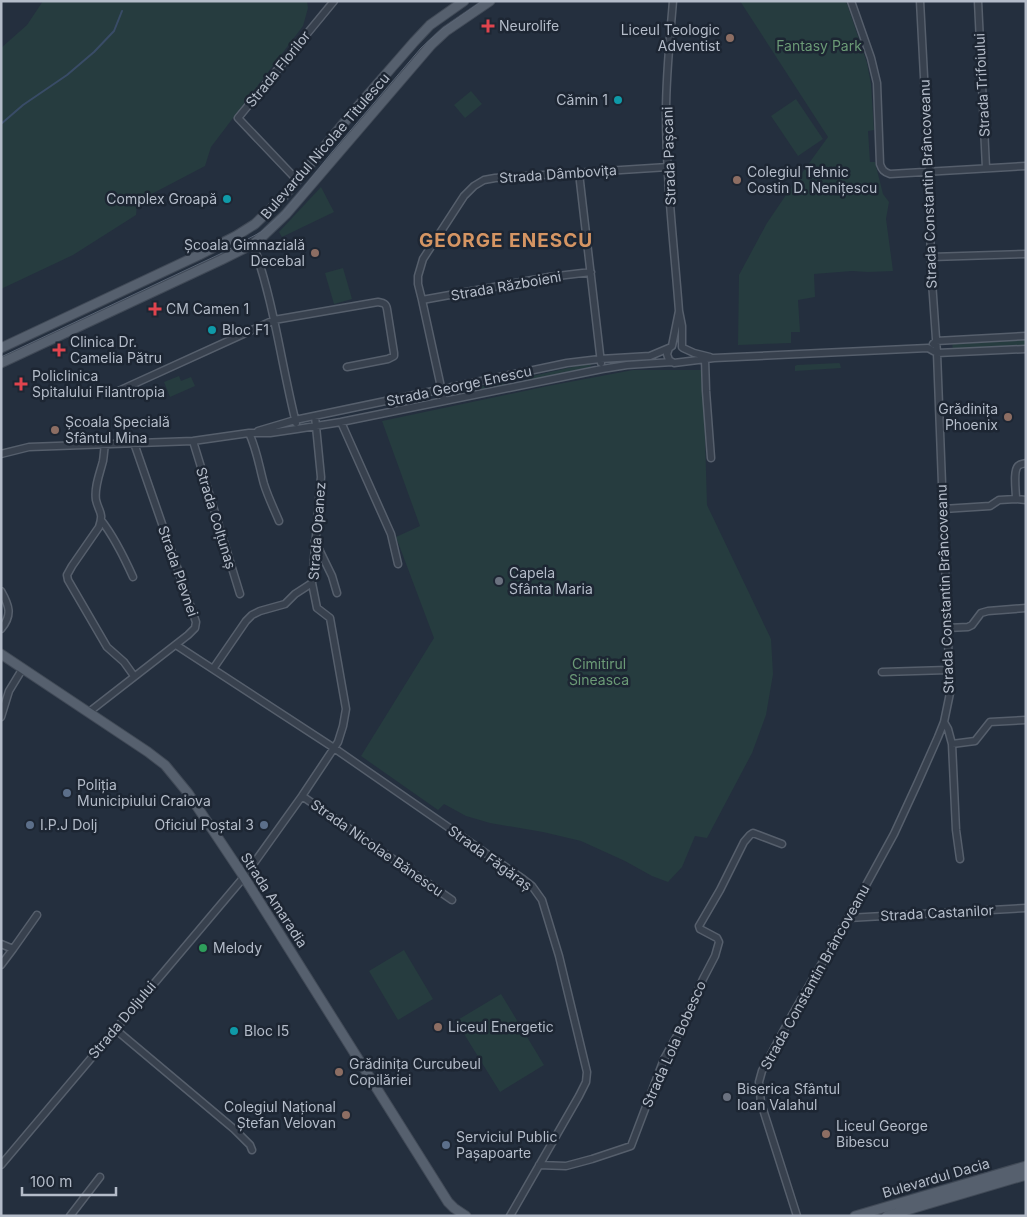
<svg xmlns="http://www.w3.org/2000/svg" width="1027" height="1217" font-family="Inter,sans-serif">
	<rect width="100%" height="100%" fill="#242f3e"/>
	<!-- green -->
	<path fill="#263c3f" d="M43 1H307L308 8 303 26 211 147 205 166 144 198 137 205 136 215 73 255 1 289V48L27 25Z
		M740 1H846L867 63 871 84 874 130 868 131 870 162H875L883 194 889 202 886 219 893 271 868 272 852 271 814 274 815 297 798 300 800 332H791V343L738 345 739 275 767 223 786 195 828 137Z
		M471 91 482 104 465 118 454 105Z
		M796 99 823 139 798 156 771 116Z
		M321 187 334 212 282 237 279 232Z
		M343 268 352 299 334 304 325 273Z
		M1026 338V348L953 351 952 342Z
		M590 363 591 365 590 367 529 380 527 379 528 377Z
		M839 363 840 364 841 368 795 371V366L797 365Z
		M633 370H703L707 505 771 639 773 674 766 715 752 753 707 838 695 836 682 867 668 882 652 876 625 861 581 841 543 832 490 823 466 816 444 804 438 810 361 756 434 638 396 537 420 526 382 421 548 386Z
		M179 376 181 381 191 377 195 386 170 397 164 382Z
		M502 382 505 383 503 385 456 394 453 393 455 391Z
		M404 950 433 999 398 1020 369 971Z
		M501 994 544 1065 500 1092 456 1021Z"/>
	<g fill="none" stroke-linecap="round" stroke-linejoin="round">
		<!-- stream -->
		<path stroke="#394c67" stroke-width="2" d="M1 124 23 105 67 75 94 52 114 31 122 11"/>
		<!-- minor casing -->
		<g stroke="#565f6c" stroke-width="9">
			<path id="minor" d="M673 1C670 38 666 75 666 112 666 179 674 245 679 311L682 326V347
				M851 1 871 58 877 83 880 164C882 170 884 172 890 174L1026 166
				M978 1 986 168
				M579 173 601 363
				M297 180 238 118 278 69 334 1
				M253 244C274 302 281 363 296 423
				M931 257 1026 254
				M422 300 549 277 591 272
				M679 311 672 346 669 348 667 354 669 360 674 363 714 358 928 348 937 353 1026 349
				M933 344 936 341 1026 336
				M683 348 694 353 710 357
				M705 359 706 391 711 458
				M114 393 274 320 378 302C383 303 386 303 387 309L394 353V356L388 359 347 367
				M444 401 422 300 418 284V276L423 259 464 196 474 186 484 180 495 178 668 167
				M341 422 391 534 398 564
				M258 431 295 420 567 363 600 359 650 356 669 348
				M249 433C257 450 259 466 264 484 268 497 274 509 279 521
				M193 441 240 594
				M105 444C104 450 104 455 103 461 100 473 94 487 96 500 99 513 104 512 99 527L72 566 67 575 68 580 107 647 124 662 134 676
				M1 454 29 447 193 441 249 433H270L297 429 341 422 602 369 627 365 672 362
				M1016 499C1016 491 1013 471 1018 466 1020 464 1023 464 1026 463
				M943 509 990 506 999 500 1016 499 1026 500
				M101 520C115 538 124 557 133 577
				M315 541 332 576 337 593
				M1 591C9 605 13 615 1 629
				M947 628 968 627 972 625 981 613 988 611 1026 608
				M176 645 334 748 523 879 532 886 542 900 559 956 587 1072 586 1082 579 1096 510 1216
				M213 669 246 621 252 615 260 611 285 604 295 594 312 583
				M882 672 948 670
				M89 712 188 635 195 628 196 622 134 443
				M1 717 9 691 23 668
				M944 722 948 729 952 744 956 830 960 859
				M952 744 975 741 990 722 1026 720
				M302 796 452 900
				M848 918 1026 908
				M1 944 13 949 37 915
				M1 965 13 949
				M115 1029 234 1129 250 1145 252 1150
				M1 1165 244 877 302 796 338 742 343 726 346 709 330 618 317 608 312 583 321 477 315 416
				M539 1165 566 1166 592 1159 631 1146 664 1059 683 1025 703 979 715 956 719 942 717 938 700 929 699 926 720 890 744 842 750 835 753 833 782 844
				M70 1216 100 1177
				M797 1216 761 1103 759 1082 762 1071 791 1017 848 918 894 834 918 782 938 737 944 722 950 693 937 353 931 267 929 171 920 1"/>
		</g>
		<!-- major casing -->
		<g stroke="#414a57" stroke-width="11">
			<path id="major" d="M1 348 199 255 236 236 255 224 285 195 352 113 414 42 430 25 464 1
				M1 363 221 260 253 244 264 235 286 214 431 45 446 31 490 1
				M1 654 148 752 165 765 188 793 244 877 448 1202 454 1208 466 1216
				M855 1216 1026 1166
				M887 1216 1026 1175"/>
		</g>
		<!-- minor -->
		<use href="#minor" stroke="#38414e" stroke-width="6"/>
		<!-- major -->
		<use href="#major" stroke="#56606e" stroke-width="9"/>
		<!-- tram -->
		<path stroke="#5a6575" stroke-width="1" d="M1 357 220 254 261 232 281 215 291 203 333 151 421 48 442 29 482 1"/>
	</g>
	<!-- markers -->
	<g fill="#e0444e" stroke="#1d2633" stroke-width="2">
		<path d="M485.5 18.5h5v5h5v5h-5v5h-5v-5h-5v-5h5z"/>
		<path d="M152.5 301.5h5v5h5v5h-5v5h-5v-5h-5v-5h5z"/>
		<path d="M56.5 342.5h5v5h5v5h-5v5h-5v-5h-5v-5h5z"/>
		<path d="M18.5 376.5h5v5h5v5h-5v5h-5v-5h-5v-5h5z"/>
	</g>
	<g fill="#8d6e63" stroke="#1d2633" stroke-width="2">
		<circle cx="730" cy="38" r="5"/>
		<circle cx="737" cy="180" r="5"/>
		<circle cx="315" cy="253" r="5"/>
		<circle cx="1008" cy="417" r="5"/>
		<circle cx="55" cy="430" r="5"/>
		<circle cx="438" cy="1027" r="5"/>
		<circle cx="339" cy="1072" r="5"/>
		<circle cx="346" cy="1115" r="5"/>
		<circle cx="826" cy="1134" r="5"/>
	</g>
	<g fill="#0f9aa8" stroke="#1d2633" stroke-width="2">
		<circle cx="618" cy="100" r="5"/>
		<circle cx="227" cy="199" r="5"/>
		<circle cx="212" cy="330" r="5"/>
		<circle cx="234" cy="1031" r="5"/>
	</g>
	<g fill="#6b7280" stroke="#1d2633" stroke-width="2">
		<circle cx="499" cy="581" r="5"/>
		<circle cx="727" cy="1097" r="5"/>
	</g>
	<g fill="#5c6f8a" stroke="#1d2633" stroke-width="2">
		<circle cx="67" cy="793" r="5"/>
		<circle cx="30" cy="825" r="5"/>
		<circle cx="264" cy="825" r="5"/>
		<circle cx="446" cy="1145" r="5"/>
	</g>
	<circle fill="#2e9e5b" stroke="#1d2633" stroke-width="2" cx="203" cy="948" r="5"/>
	<g text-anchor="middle" stroke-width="5" stroke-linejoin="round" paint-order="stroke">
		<!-- poi labels -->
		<g font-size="14" fill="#b4bcc9" stroke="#1d2633" text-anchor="start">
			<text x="499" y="31">Neurolife</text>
			<text x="720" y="35" text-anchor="end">Liceul Teologic<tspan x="720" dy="16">Adventist</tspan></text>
			<text x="608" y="105" text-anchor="end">Cămin 1</text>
			<text x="747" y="177">Colegiul Tehnic<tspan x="747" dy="16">Costin D. Nenițescu</tspan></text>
			<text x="217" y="204" text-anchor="end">Complex Groapă</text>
			<text x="305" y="250" text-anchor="end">Școala Gimnazială<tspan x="305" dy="16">Decebal</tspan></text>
			<text x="166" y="314">CM Camen 1</text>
			<text x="222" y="335">Bloc F1</text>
			<text x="70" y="347">Clinica Dr.<tspan x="70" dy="16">Camelia Pătru</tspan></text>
			<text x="32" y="381">Policlinica<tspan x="32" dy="16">Spitalului Filantropia</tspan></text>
			<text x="998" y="414" text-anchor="end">Grădinița<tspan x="998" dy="16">Phoenix</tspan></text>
			<text x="65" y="427">Școala Specială<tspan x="65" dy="16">Sfântul Mina</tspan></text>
			<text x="509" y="578">Capela<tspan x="509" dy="16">Sfânta Maria</tspan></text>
			<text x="77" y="790">Poliția<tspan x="77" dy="16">Municipiului Craiova</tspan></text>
			<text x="40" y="830">I.P.J Dolj</text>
			<text x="254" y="830" text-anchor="end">Oficiul Poștal 3</text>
			<text x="213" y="953">Melody</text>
			<text x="448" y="1032">Liceul Energetic</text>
			<text x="244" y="1036">Bloc I5</text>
			<text x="349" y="1069">Grădinița Curcubeul<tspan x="349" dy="16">Copilăriei</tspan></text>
			<text x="737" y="1094">Biserica Sfântul<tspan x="737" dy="16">Ioan Valahul</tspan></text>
			<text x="336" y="1112" text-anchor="end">Colegiul Național<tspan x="336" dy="16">Ștefan Velovan</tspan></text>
			<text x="836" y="1131">Liceul George<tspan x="836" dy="16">Bibescu</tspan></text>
			<text x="456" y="1142">Serviciul Public<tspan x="456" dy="16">Pașapoarte</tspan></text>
		</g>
		<!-- park labels -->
		<g font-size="14" fill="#6b9a76" stroke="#1d2633">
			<text x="819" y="51">Fantasy Park</text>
			<text x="599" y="669">Cimitirul<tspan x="599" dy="16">Sineasca</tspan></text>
		</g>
		<!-- street labels -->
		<g font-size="14" fill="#b4bcc9" stroke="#1d2633">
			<text transform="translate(278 69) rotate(-51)" y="5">Strada Florilor</text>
			<text transform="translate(982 85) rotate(-93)" y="5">Strada Trifoiului</text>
			<text transform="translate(325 146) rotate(-49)" y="5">Bulevardul Nicolae Titulescu</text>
			<text transform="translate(669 156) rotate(-92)" y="5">Strada Pașcani</text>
			<text transform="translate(558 174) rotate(-4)" y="5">Strada Dâmbovița</text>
			<text transform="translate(928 184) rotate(-92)" y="5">Strada Constantin Brâncoveanu</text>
			<text transform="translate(506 286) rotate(-10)" y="5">Strada Războieni</text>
			<text transform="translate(459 386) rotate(-12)" y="5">Strada George Enescu</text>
			<text transform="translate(216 518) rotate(73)" y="5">Strada Colțunaș</text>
			<text transform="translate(317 531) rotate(-86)" y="5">Strada Opanez</text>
			<text transform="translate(178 571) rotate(71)" y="5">Strada Plevnei</text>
			<text transform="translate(945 589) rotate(-92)" y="5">Strada Constantin Brâncoveanu</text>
			<text transform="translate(377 848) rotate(35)" y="5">Strada Nicolae Bănescu</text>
			<text transform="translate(490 858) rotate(36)" y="5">Strada Făgăraș</text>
			<text transform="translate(274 900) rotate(57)" y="5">Strada Amaradia</text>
			<text transform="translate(937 913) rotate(-3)" y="5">Strada Castanilor</text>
			<text transform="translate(815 977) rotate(-61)" y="5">Strada Constantin Brâncoveanu</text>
			<text transform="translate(122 1020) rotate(-50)" y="5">Strada Doljului</text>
			<text transform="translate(674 1044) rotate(-66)" y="5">Strada Lola Bobesco</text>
			<text transform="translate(936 1178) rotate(-16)" y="5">Bulevardul Dacia</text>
		</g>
		<!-- district labels -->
		<g font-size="19" font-weight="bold" letter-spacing="1" fill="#d59563" stroke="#1d2633">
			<text x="506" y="247">GEORGE ENESCU</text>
		</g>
	</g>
	<!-- border -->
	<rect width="1027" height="1217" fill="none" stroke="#b4bcc9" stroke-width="5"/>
	<!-- scale -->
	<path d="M22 1187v8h94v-8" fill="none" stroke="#b4bcc9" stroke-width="2.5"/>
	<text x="30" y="1187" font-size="15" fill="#b4bcc9" stroke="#1d2633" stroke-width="4" paint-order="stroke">100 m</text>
</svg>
